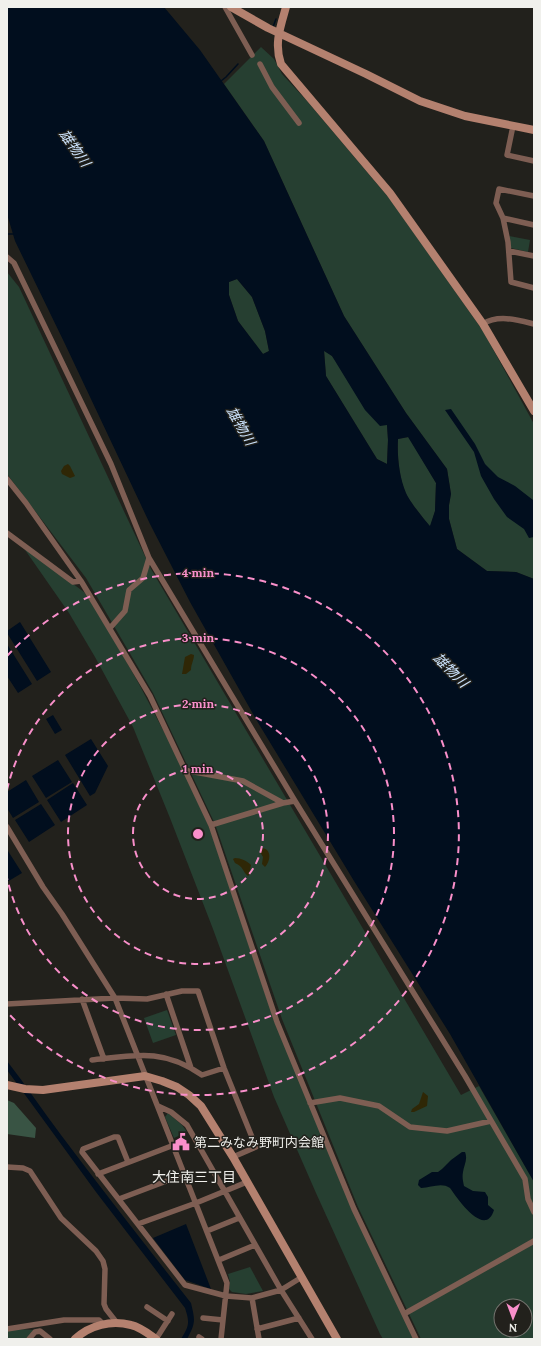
<svg xmlns="http://www.w3.org/2000/svg" width="541" height="1346" font-family="Lora,'Noto Sans JP',serif">
	<rect width="100%" height="100%" fill="#22211c"/>
	<!-- green -->
	<path fill="#263f31" fill-rule="evenodd" d="M261 47 274 59 282 74 307 101 389 198 483 331 534 424V579L516 572 487 571 457 549 449 519V505L451 494 447 469 406 413 344 316 264 141 224 84Z
		M509 236 530 240 528 252 511 248Z
		M7 272 19 287 151 569 461 1095 479 1086 534 1182V1339H421L358 1207 282 1019 215 824 153 693 86 578 7 474ZM501 1306H525V1330H501Z
		M237 279 252 297 265 331 269 351 263 354 238 321 229 295V282Z
		M324 350 332 356 387 425 388 440 387 464 377 459 326 376Z
		M409 437 436 483 435 511 430 527C422 516 412 505 406 494 399 480 397 454 398 439Z
		M23 547 84 592 95 606 139 684 174 751 209 826 275 1023 414 1339H383L380 1334 316 1193 274 1097 213 929 170 818 133 727 95 657 69 613Z
		M167 1010 176 1035 153 1043 144 1018Z
		M168 1113 182 1125 187 1132 174 1138 165 1117Z
		M250 1267 263 1291 246 1294 232 1292 229 1289 230 1282 228 1274Z
		M17 1329 34 1330 26 1339H7V1331Z"/>
	<!-- forest -->
	<path fill="#395444" d="M7 1100 14 1103 36 1128 35 1138 7 1134Z"/>
	<!-- sand -->
	<path fill="#2f2706" d="M68 464 70 466 75 476 73 477 70 478 62 474 61 471 64 466Z
		M191 654 194 655C194 660 191 664 191 670L186 674H182L185 657Z
		M260 848C272 847 271 861 265 867L262 864 263 857 260 852Z
		M235 858C241 858 247 861 251 865L249 875 248 876C242 871 244 867 235 863L233 859Z
		M423 1092 428 1096 427 1106 414 1112H411L412 1109 419 1104Z"/>
	<!-- water -->
	<path fill="#010e1e" fill-rule="evenodd" d="M7 7H164L200 50 264 141 344 316 406 413 447 469 451 494 449 505V519L457 549 487 571 516 572 534 579V1182L450 1034 354 881 257 721 190 602 150 524 65 344 15 241 7 214ZM237 279 252 297 265 331 269 351 263 354 238 321 229 295V282ZM324 351 332 356 365 410 380 426 387 425 388 440 387 464 377 459 326 376ZM408 437 436 483 435 511 430 526C423 518 410 502 406 493 399 476 397 456 398 439Z
		M451 409 475 444 485 464 498 477 515 486 533 500 534 537 529 538 524 529 507 517 494 499 481 476 474 452 445 410Z
		M20 622 51 672 37 681 7 633V631Z
		M7 644 32 684 18 693 7 676Z
		M53 715 62 730 55 734 46 719Z
		M91 739 108 766 95 793 90 796 65 755Z
		M58 760 72 782 46 798 32 776Z
		M26 780 39 802 13 818 7 808V792Z
		M73 783 87 805 61 822 47 800Z
		M41 804 55 825 29 842 15 820Z
		M7 851H8L22 873 7 882Z
		M7 1061C26 1085 42 1110 61 1135 103 1191 147 1247 191 1303 195 1320 196 1323 187 1339H181C189 1326 190 1323 185 1308L96 1192 7 1070Z
		M462 1152H465C468 1160 464 1165 463 1172 462 1177 463 1181 464 1186L473 1191 485 1192 488 1197V1205L494 1210C485 1239 457 1198 450 1188 441 1182 431 1188 421 1188L418 1185 419 1180 432 1172H438L442 1169 451 1160Z
		M186 1224 211 1289 185 1280 153 1238Z"/>
	<g fill="none" stroke-linecap="round" stroke-linejoin="round">
		<!-- stream -->
		<path stroke="#010e1e" stroke-width="1.5" d="M273 27 276 19
			M221 81 226 77 238 64
			M7 234H13"/>
		<!-- street -->
		<path stroke="#7e5e53" stroke-width="5.5" d="M225 7 252 55
			M260 64 272 87 299 123
			M513 126 507 155 534 161
			M534 196 499 189 496 203 503 218 508 242 511 282 534 288
			M503 218 534 225
			M509 251 534 256
			M7 257 14 263 111 464 149 558 295 801 465 1076 525 1179 528 1199 534 1212
			M483 324C498 314 518 320 534 324
			M7 479 26 503 81 581 150 696 211 825 277 1022 354 1209 416 1339
			M7 533 73 582 81 581
			M110 628 125 611 129 590 143 578 149 558
			M184 770 243 781 283 803 295 801
			M211 825 283 803
			M7 827 43 887 62 914 115 998 227 1283 221 1339
			M166 994 191 1068
			M82 999 104 1059
			M7 1004 115 998 147 999 182 991H198L224 1068 256 1147 233 1157
			M92 1060C135 1055 164 1048 202 1075L224 1068
			M310 1103 340 1098 379 1106 410 1127 447 1131 491 1121
			M158 1106 171 1112 187 1125 281 1290 312 1339
			M128 1162 118 1137H114L83 1149 82 1152 185 1285 226 1296 252 1298 281 1290 302 1277
			M7 1167 23 1168 30 1171 61 1218 96 1251 103 1261 105 1269 104 1304 106 1309 117 1323
			M98 1174 174 1145
			M119 1199 185 1174
			M138 1224 196 1203 247 1182
			M207 1231 239 1218
			M219 1260 255 1245
			M252 1298 259 1339
			M147 1307 168 1321
			M404 1314 534 1241
			M203 1318 223 1320
			M7 1329 64 1320H99L103 1324
			M257 1329 299 1318
			M199 1337 202 1339
			M29 1339 35 1332 40 1331 50 1339
			M156 1339 172 1314"/>
		<!-- secondary -->
		<path stroke="#b4816f" stroke-width="8" d="M231 7 268 28 366 74 420 101 465 116 534 130
			M286 7C280 28 274 44 281 64L390 193 483 324 534 411
			M7 1085 25 1089 43 1090 145 1076 162 1081 177 1087 189 1095 201 1106 233 1157 337 1339
			M75 1339C90 1325 111 1320 131 1325 140 1327 149 1334 156 1339"/>
	</g>
	<!-- distance rings -->
	<g fill="none" stroke="#f98fca" stroke-width="2" stroke-dasharray="7 5">
		<circle cx="198" cy="834" r="65"/>
		<circle cx="198" cy="834" r="130"/>
		<path d="M7 790A196 196 0 1 1 7 878"/>
		<path d="M7 656A261 261 0 1 1 7 1012"/>
	</g>
	<!-- icons -->
	<defs>
		<g id="civic-bare" transform="scale(1.38)"><path d="M-.6-6.5H3V-4.5H.6V-3L4-1V1h2V6H-6V1h2V-1L-.6-3ZM-1.2 2.5V6h2.4V2.5Z" fill="#f98fca" stroke="#22211c" stroke-width="2.5" paint-order="stroke"/></g>
	</defs>
	<g fill-rule="evenodd">
		<use href="#civic-bare" x="181" y="1142"/>
	</g>
	<g text-anchor="middle" stroke-width="3" stroke-linejoin="round" paint-order="stroke">
		<!-- poi labels -->
		<g font-size="13" fill="#f0f0ec" stroke="#22211c" text-anchor="start">
			<text x="194" y="1147">第二みなみ野町内会館</text>
		</g>
		<!-- water labels -->
		<g font-size="14" font-style="italic" fill="#cce3fd" stroke="#22211c">
			<text transform="translate(75 148) rotate(55)" y="5">雄物川</text>
			<text transform="translate(241 426) rotate(60)" y="5">雄物川</text>
			<text transform="translate(451 670) rotate(45)" y="5">雄物川</text>
		</g>
		<!-- neighbourhood labels -->
		<g font-size="14" fill="#f0f0ec" stroke="#22211c">
			<text x="194" y="1182">大住南三丁目</text>
		</g>
	</g>
	<circle cx="198" cy="834" r="6" fill="#f98fca" stroke="#22211c" stroke-width="2"/>
	<g font-size="12" text-anchor="middle" font-weight="bold" fill="#f98fca" stroke="#22211c" stroke-width="3" stroke-linejoin="round" paint-order="stroke">
		<text x="198" y="577">4 min</text>
		<text x="198" y="642">3 min</text>
		<text x="198" y="708">2 min</text>
		<text x="198" y="773">1 min</text>
	</g>
	<!-- border -->
	<rect width="541" height="1346" fill="none" stroke="#f0f0ec" stroke-width="16"/>
	<!-- north arrow -->
	<g transform="translate(513 1318) rotate(181)"><circle r="19" fill="#22211c" stroke="#74746f"/>
	<path d="M0-3L7 15L0 10L-7 15Z" fill="#f98fca"/>
	<text y="-6" font-size="11" font-weight="bold" text-anchor="middle" fill="#f0f0ec">N</text>
	</g>
</svg>
